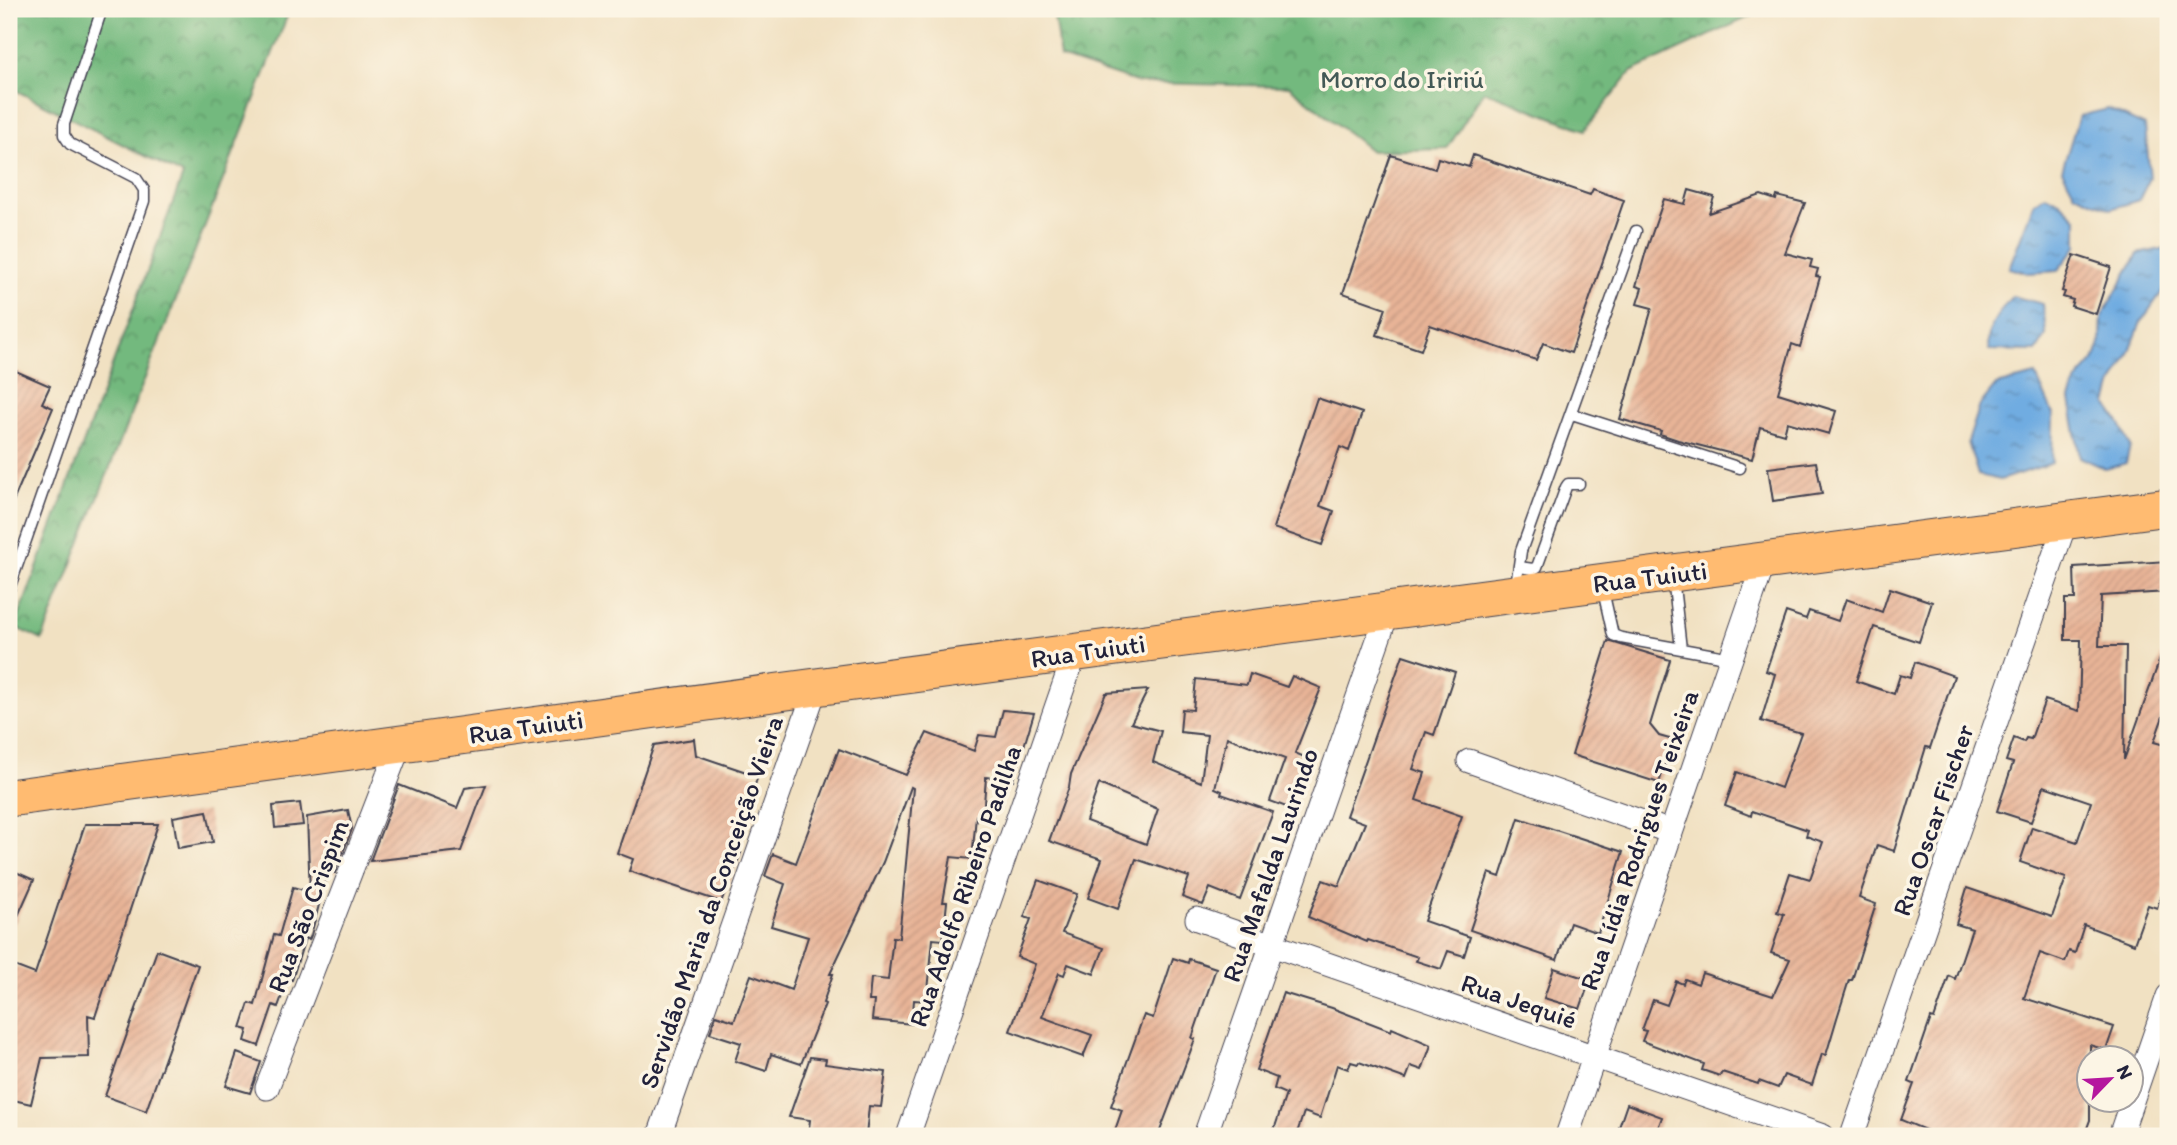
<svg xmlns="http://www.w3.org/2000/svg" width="2177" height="1145" font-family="Itim,sans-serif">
	<defs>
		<pattern id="forest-crowns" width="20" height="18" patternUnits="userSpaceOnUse" patternTransform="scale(1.75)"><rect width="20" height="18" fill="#73b97e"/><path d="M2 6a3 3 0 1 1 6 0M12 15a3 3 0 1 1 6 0" fill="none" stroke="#5e9668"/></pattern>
		<pattern id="water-ripples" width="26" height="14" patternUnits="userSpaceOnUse" patternTransform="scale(1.75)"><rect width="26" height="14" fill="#70ace1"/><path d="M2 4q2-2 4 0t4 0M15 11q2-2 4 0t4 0" fill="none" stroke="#5c8cb8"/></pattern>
		<pattern id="building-hatch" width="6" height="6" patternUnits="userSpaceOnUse" patternTransform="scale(1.75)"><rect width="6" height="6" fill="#e8b497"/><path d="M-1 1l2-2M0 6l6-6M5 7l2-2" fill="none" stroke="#c79a83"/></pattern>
	</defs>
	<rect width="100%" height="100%" fill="#fcf5e5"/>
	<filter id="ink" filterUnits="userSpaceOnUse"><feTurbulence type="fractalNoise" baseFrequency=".0143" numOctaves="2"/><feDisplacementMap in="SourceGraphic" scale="14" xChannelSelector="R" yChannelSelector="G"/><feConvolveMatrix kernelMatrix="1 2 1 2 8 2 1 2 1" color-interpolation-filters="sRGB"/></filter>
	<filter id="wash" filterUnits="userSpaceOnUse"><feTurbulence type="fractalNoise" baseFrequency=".00686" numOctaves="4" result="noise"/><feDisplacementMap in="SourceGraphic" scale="28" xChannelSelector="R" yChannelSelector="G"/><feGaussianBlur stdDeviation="1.57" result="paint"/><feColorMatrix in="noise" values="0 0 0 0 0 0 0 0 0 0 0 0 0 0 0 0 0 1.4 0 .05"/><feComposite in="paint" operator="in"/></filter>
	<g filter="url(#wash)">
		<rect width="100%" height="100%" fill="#f1e1c2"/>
		<!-- forest -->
		<path fill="url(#forest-crowns)" stroke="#4a6e5c" stroke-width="2" d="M9 9H290L42 640 15 627 183 175 9 87Z
			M1053 9H1766L1631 72 1585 130 1484 91 1447 149 1371 151 1289 86 1139 83 1060 57Z"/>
		<!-- water -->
		<path fill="url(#water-ripples)" stroke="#49678e" stroke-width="2" d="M2108 109 2145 126 2150 178 2139 200 2111 209 2075 194 2062 170 2079 116Z
			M2045 195 2059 201 2077 219V246L2057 271 2029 273 2009 268 2034 203Z
			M2165 248 2168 252V283L2141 322 2128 356 2113 383 2107 404 2121 426 2130 446 2126 463 2106 469 2080 457 2070 399 2077 380 2094 361 2101 340 2102 316 2138 254Z
			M2012 296 2043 304 2046 335 2036 351 1989 350C1984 330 2000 311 2012 296Z
			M2036 375 2053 414 2052 463 2000 480 1978 475 1968 442 1980 405 1996 385Z"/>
		<g id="blocks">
			<!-- building -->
			<path fill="url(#building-hatch)" fill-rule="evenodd" d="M1391 155 1435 169 1438 158 1469 167 1473 155 1590 195 1593 189 1624 200 1571 353 1543 343 1536 360 1430 325 1421 350 1377 335 1386 308 1343 293Z
				M1689 190 1714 197 1709 213 1761 195 1776 200 1777 196 1805 203 1785 253 1812 260 1810 267 1818 269 1816 276 1820 277 1800 347 1792 344 1778 393 1836 411 1829 434 1787 422 1784 434 1760 427 1752 459 1678 440 1660 434 1661 431 1620 419 1652 308 1637 304 1642 288 1636 286 1646 251 1664 199 1685 204Z
				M2074 255 2111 267 2096 314 2071 306 2073 300 2063 297 2065 292 2062 291Z
				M9 368 50 386 42 403 53 408 9 511Z
				M1317 398 1362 413 1349 451 1340 447 1320 506 1334 511 1322 545 1273 528Z
				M1816 462 1822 494 1773 501 1768 468Z
				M2168 561V592L2101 596 2099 646H2126L2124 760 2166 642 2168 643V702L2154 742 2168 746V866L2162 884 2165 885 2157 908 2148 905 2134 944 2084 925 2075 953 2069 951 2065 962 2040 953 2024 998 2114 1027 2106 1050 2090 1045V1120L2084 1136H1926L1928 1131 1901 1120 1914 1084 1909 1082 1931 1018 1934 1019 1949 976 1955 979 1972 929 1956 924 1967 888 2052 917 2066 878 2020 862 2032 827 2077 842 2091 802 2044 786 2031 822 1997 811 2013 763 2006 761 2014 738 2024 742 2026 738 2031 739 2045 700 2079 711 2081 640H2065V599H2075L2074 567Z
				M1890 588 1932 602 1919 642 1874 627 1856 681 1894 694 1900 675 1910 678 1915 662 1954 676 1930 748 1926 747 1894 851 1877 845 1859 898 1876 904 1852 980H1849L1837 1018 1826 1055 1822 1054 1812 1085 1784 1075 1778 1088 1759 1081 1758 1084 1722 1072 1720 1076 1702 1070 1704 1064 1642 1041 1646 1031 1642 1030 1653 1000 1667 1005 1676 981 1683 984 1685 979 1698 984 1702 973 1773 996 1790 959 1771 953 1784 914 1777 912 1790 873 1810 879 1823 842 1806 836 1808 830 1752 811 1751 816 1725 806 1737 772 1781 788 1801 733 1761 721 1775 674 1766 671 1786 612 1806 619 1809 611 1838 621 1846 599 1882 612Z
				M1608 641 1670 660 1650 725 1659 736 1673 740 1659 783 1572 755Z
				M1403 655 1455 672 1434 735 1426 732 1413 769 1425 773 1416 800 1462 816 1424 921 1470 937 1464 956 1448 951 1441 969 1416 961 1418 957 1368 940 1367 942 1308 917 1323 880 1339 886 1365 823 1346 816Z
				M1250 674 1287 687 1292 676 1321 688 1295 753 1307 758 1289 808 1270 801 1285 759 1227 737 1215 788 1222 791 1221 794 1273 812 1240 900 1210 888 1203 905 1182 897 1189 877 1136 859 1118 909 1088 898 1102 859 1049 841 1069 787 1071 774 1106 693 1148 690 1131 723 1161 731 1153 762 1201 782 1207 735 1180 732 1182 709 1193 710 1196 679 1247 685ZM1099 784 1158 809 1146 844 1086 821Z
				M1003 710 1034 713 1018 766 1016 765 1013 780 986 777 983 817 976 816 972 859 951 857 943 902H947L943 940 933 939 927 1001 914 1000 912 1024 872 1020 874 1001H869L871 978 888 980 893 937 899 938 913 788 911 787 883 862 830 974H833L823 1003 825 1004 801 1064 771 1054 766 1071 735 1061 741 1043 710 1033 716 1015 734 1021 751 975 791 990 808 937 771 926 785 884 765 876 773 854 796 863 839 749 906 775 927 733 974 751 979 735 996 737Z
				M694 739 696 755 758 776 733 850 741 853 721 902 629 871 633 859 617 853 654 745Z
				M399 785 457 808 465 788 486 785 461 851 370 861Z
				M300 803 303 825 275 828 273 806Z
				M348 810 352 829 335 873 328 871 311 935 309 940 305 938 292 980 288 979 278 1007 273 1005 259 1046 245 1041 248 1030 241 1028 249 1003 255 1005 274 935 279 936 293 887 310 892 307 817Z
				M207 811 213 842 178 848 173 817Z
				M1519 818 1623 852 1598 933 1570 923 1557 960 1470 930 1489 873 1500 877Z
				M85 824H158L95 1017 88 1015 89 1057 42 1058 31 1104 9 1099V964L35 974Z
				M9 869 34 880 9 936Z
				M1038 880 1077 894 1062 933 1104 948 1094 974 1068 964 1064 975 1059 973 1042 1017 1092 1035 1083 1057 1010 1031 1035 964 1017 957 1031 919 1024 917Z
				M157 950 198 965 146 1111 105 1096Z
				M1173 958 1188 963 1189 959 1216 968 1192 1038 1195 1039 1158 1136H1113L1122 1110 1111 1106 1144 1015 1153 1018Z
				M1554 968 1590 980 1580 1009 1544 998Z
				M1283 993 1332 1008 1391 1031 1392 1028 1431 1045 1422 1070 1411 1066 1406 1079 1359 1062 1358 1064 1351 1062 1348 1069 1337 1065 1320 1118 1304 1112 1296 1136H1272L1286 1094 1274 1089 1277 1078 1256 1070Z
				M237 1053 261 1062 250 1093 226 1086Z
				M810 1057 826 1059 825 1064 886 1072 881 1107 869 1106 866 1136H808L810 1120 789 1117Z
				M1627 1104 1662 1117 1655 1136H1616Z"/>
		</g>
	</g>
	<g filter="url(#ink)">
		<use href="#blocks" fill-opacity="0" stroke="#413f4f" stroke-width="2"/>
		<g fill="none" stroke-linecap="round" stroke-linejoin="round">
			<!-- lane casing -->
			<g stroke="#413f4f" stroke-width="13">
				<path id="lane" d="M1572 414 1740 468
					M1519 567 1533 569 1537 567 1566 487 1568 484H1579
					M1673 577 1681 649
					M1516 586 1521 551 1636 231
					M1602 586 1613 635 1621 638 1731 658
					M9 589 144 201V190L136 178 70 144 64 135V124L102 9"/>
			</g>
			<!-- street casing -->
			<g stroke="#413f4f" stroke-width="25">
				<path id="street" d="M1469 761 1671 832
					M1197 919 1823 1136
					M267 1088 400 744
					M659 1136 816 687
					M908 1136 1075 653
					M1205 1136 1388 611
					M1567 1136 1764 562
					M1852 1136 2066 521
					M2120 1136 2168 996"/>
			</g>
			<!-- primary casing -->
			<g stroke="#413f4f" stroke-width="39">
				<path id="primary" d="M9 798 816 687 2168 507"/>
			</g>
			<!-- lane -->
			<use href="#lane" stroke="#fff" stroke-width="10"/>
			<!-- street -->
			<use href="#street" stroke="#fff" stroke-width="23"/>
			<!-- primary -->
			<use href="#primary" stroke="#ffbb71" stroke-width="37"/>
		</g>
	</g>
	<g text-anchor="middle" stroke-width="7" stroke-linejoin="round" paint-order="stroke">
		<!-- park labels -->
		<g font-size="26" fill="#435956" stroke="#fcf5e5">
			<text x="1402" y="88">Morro do Iririú</text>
		</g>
		<!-- street labels -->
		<g font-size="26" fill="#22223b" stroke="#fcf5e5">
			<text transform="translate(1650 577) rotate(-7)" y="9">Rua Tuiuti</text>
			<text transform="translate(1088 651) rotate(-8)" y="9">Rua Tuiuti</text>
			<text transform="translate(526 727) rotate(-8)" y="9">Rua Tuiuti</text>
			<text transform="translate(1933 820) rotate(-71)" y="9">Rua Oscar Fischer</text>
			<text transform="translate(1639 840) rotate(-71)" y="9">Rua Lídia Rodrigues Teixeira</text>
			<text transform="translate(1270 865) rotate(-71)" y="9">Rua Mafalda Laurindo</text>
			<text transform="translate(965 886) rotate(-71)" y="9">Rua Adolfo Ribeiro Padilha</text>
			<text transform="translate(711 902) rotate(-71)" y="9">Servidão Maria da Conceição Vieira</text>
			<text transform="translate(308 906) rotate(-69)" y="9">Rua São Crispim</text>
			<text transform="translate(1519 1001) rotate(19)" y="9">Rua Jequié</text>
		</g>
	</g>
	<!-- margin -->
	<rect width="2177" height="1145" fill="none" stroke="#fcf5e5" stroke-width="35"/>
	<!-- north arrow -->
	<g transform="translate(2110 1079) rotate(65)"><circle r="33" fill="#fcf5e5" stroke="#a5a1a1" stroke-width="2"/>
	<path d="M0-5L12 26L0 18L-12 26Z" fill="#b5179e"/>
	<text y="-10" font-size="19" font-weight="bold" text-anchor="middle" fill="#22223b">N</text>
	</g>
</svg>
